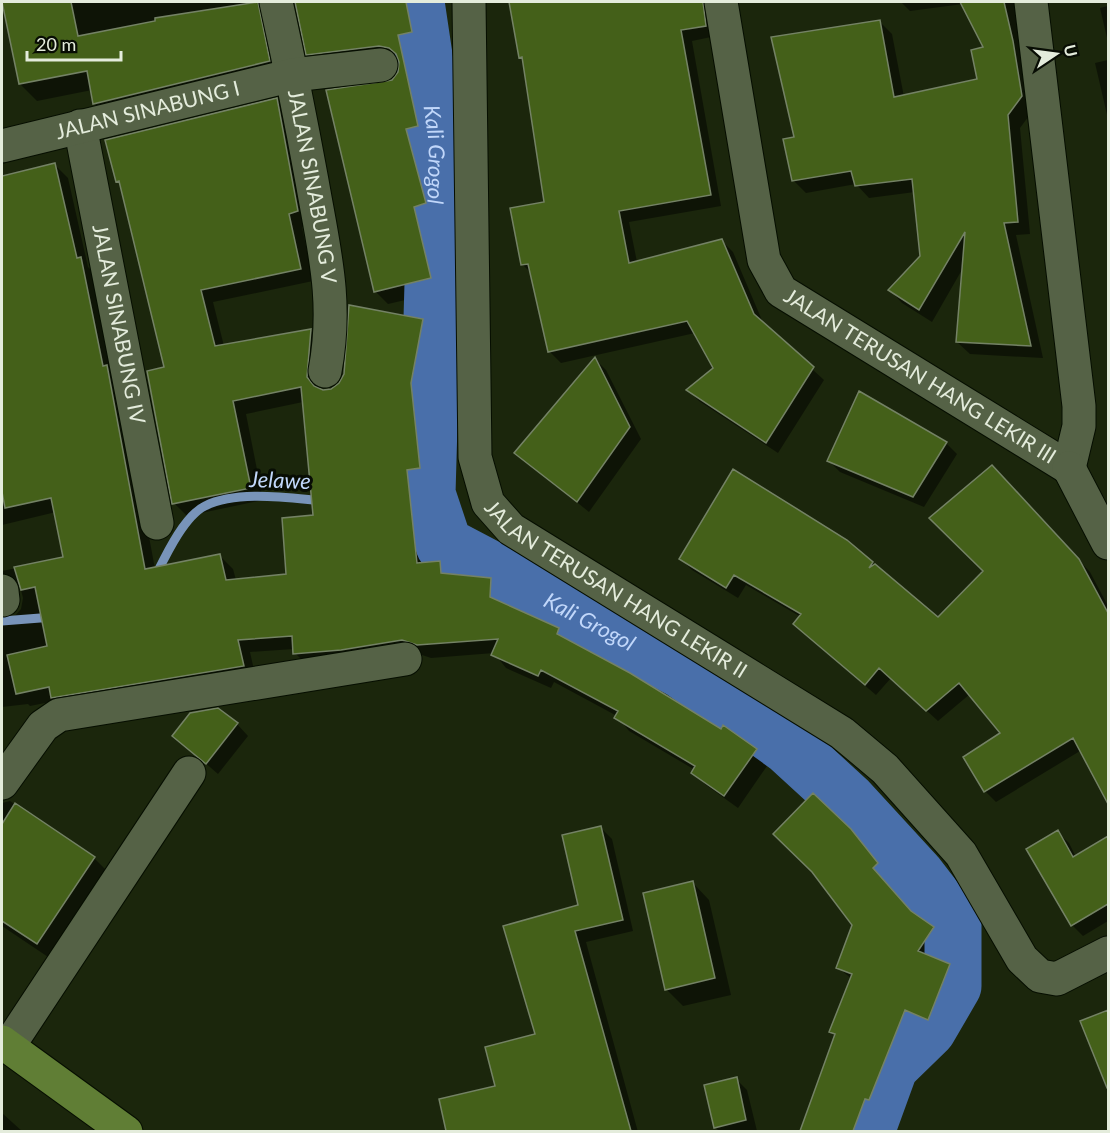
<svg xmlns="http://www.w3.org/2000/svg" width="1110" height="1133" font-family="Lato,sans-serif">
	<rect width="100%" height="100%" fill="#1b260c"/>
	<!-- shadow -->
	<path fill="#0007" d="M3 2H281L286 78 112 121 95 104 92 90 37 101 20 84Z
		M314 2H415L424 45 411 48 431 139 418 142 438 216 426 220 444 291 388 304 375 291 393 82 399 74 400 60 335 66 321 52Z
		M511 2H711L716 36 692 41 721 206 629 222 637 262 722 241 733 252 764 325 824 380 778 453 699 401 688 390 715 369 695 333 561 363 550 352 532 274 522 264 546 203 524 61 520 57Z
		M901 2H1014L1034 109 1020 128 1030 234 1016 235 1043 358 970 354 957 342 963 268 932 322 902 303 890 290 921 257 915 192 869 198 856 184 806 193 793 180 796 138 880 22 892 34 904 97 979 80 986 48 963 4 910 11Z
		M1108 6V42L1100 8Z
		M1108 60V119L1095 63Z
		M277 100 290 113 311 224 302 227 313 281 213 302 224 346 310 330 323 343 320 390H332L422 321 435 334 424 397 432 481 419 482 428 563 439 562 453 576 490 579 504 593 503 604 559 629 572 642 756 750 769 763 738 808 706 785 693 772 695 770 629 731 617 716 554 682 551 688 506 668 494 653 431 658 416 653 308 666 295 653 294 649 250 652 256 679 55 701 30 706 28 704 2 707V620L14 617 21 609 23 598 20 586 14 585 2 592V571L65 558 56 512 2 525V177L55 165 68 178 88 267 93 272 120 380 155 569 220 556 233 569 236 580 288 576 315 516 303 402 246 414 263 500 187 516 174 503 166 368 122 186 117 181Z
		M595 359 606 370 641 439 589 512 516 453Z
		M946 443 957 454 924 507 840 472 829 461Z
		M1003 478 1090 572 1108 606V801L1080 751 996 802 985 791 1002 734 970 694 938 721 891 678 876 695 806 635 801 617 746 585 738 598 692 570 681 559 846 541 938 619 985 571Z
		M237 724 248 736 218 774 174 736Z
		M10 801 94 858 113 877 57 963 2 926V803Z
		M601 828 612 839 633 931 586 942 638 1132H448L441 1100 497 1087 537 1035 580 906Z
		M1057 832 1069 843 1076 857 1108 838V921L1083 936 1072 925Z
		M861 842 888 875 882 879 913 915 944 939 932 958 949 965 960 976 939 1030 916 1020 880 1110 876 1109 867 1132H802L836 1036 831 1031 852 979 837 967 854 925Z
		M693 883 709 900 731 995 683 1006 666 989Z
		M1108 1011V1087L1082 1022Z
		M736 1079 747 1090 757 1131 720 1132 715 1127Z
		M2 1113 23 1132H2Z"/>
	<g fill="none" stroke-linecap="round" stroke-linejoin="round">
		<!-- stream -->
		<path stroke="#7894b9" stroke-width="9" d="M397 496 427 494
			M155 577C165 557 184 516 205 506 238 490 288 498 324 501
			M2 621 53 617"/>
		<!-- river -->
		<path stroke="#496faa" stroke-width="57" id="s1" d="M416 2 437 143 427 494 444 545 682 670 788 746 848 801 916 875 953 923V986L928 1029 890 1066 866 1132"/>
	</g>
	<!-- building -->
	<path fill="#446019" stroke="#748265" stroke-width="1.5" d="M2 2H71L78 36 155 21V18L258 2 270 61 93 104 87 71 19 84Z
		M295 2H406L412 32 398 35 418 126 406 129 426 203 414 207 431 278 374 292 326 90 392 80 398 72 399 62 396 54 389 48 379 46 306 55Z
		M509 2H703L706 26 681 30 711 195 619 211 629 263 722 239 754 314 814 367 766 443 686 390 713 368 687 321 548 352 528 264 521 265 510 208 544 202 522 57 519 58Z
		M960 2H1004L1013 41 1022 96 1008 115 1018 222 1004 223 1031 346 956 342 965 232 919 310 888 290 920 256 912 179 855 186 851 171 792 181 783 139 794 137 771 37 880 20 894 97 977 79 971 50 983 47Z
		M277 98 298 211 289 214 301 269 201 290 215 346 311 329 307 377 314 386 323 390 331 389 339 383 344 374 349 305 423 319 411 383 420 468 407 470 417 563 440 561 441 573 491 578 490 597 559 628 557 634 630 673 721 729 723 725 757 749 724 796 691 773 695 766 614 718 618 711 541 670 538 676 491 655 498 639 417 645 402 640 341 650 293 654 292 636 238 640 244 666 51 698 49 687 16 694 7 655 47 646 35 587 21 590 14 567 63 557 51 498 5 508 2 492V176L55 163 77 258 81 257 103 366 107 365 145 569 220 554 226 580 286 574 282 518 313 515 301 387 233 401 251 488 172 504 147 371 164 367 119 181 116 182 105 140Z
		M595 357 630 427 577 502 514 453Z
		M859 391 947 442 913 497 827 461Z
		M992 465 1079 559 1108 613V804L1073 738 984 792 963 757 1000 733 959 683 926 711 879 668 865 685 793 624 801 614 734 575 726 588 679 559 733 469 847 540 873 562 869 568 875 564 938 617 983 571 929 518Z
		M218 708 238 723 206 764 172 736 190 713Z
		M813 793 851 829 878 863 873 868 911 911 934 927 918 951 950 964 928 1020 905 1010 869 1100 865 1099 853 1131H800L835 1034 829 1032 852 974 836 968 852 925 812 872 773 834Z
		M15 803 95 857 37 944 2 921V824Z
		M601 826 623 920 575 931 631 1131H446L439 1099 495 1086 485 1047 535 1034 503 926 578 905 562 835Z
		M1058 830 1073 857 1108 836V904L1071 926 1026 849Z
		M693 881 715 978 665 990 643 893Z
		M1108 1010V1088H1107L1080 1021Z
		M737 1077 746 1120 714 1128 704 1085Z"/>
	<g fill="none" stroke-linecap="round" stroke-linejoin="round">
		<!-- minor casing -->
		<g stroke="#060e00" stroke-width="35">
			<g id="minor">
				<path id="s2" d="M276 2C289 61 301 121 312 181 324 250 338 301 325 371"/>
				<path id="s3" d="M469 2 475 457 488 503 511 529 842 733 885 769 961 854 1022 959 1040 976 1057 979 1108 953"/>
				<path id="s4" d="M721 2 764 260 781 291 1069 468"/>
				<path d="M1031 2 1079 406V426L1069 468"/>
				<path id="s5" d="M80 126 157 523"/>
				<path id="s6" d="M2 146 293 75 381 65"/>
				<path d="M1069 468 1108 543"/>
				<path d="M2 591 3 600"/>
				<path d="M2 783 43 726 59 715 405 659"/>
				<path d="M8 1047 189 773"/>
			</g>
		</g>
		<!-- major casing -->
		<g stroke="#060e00" stroke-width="35">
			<path id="major" d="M2 1042 126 1132"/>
		</g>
		<!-- minor -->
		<use href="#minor" stroke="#556246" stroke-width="33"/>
		<!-- major -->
		<use href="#major" stroke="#607e35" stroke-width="33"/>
	</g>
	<g text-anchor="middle" stroke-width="6" stroke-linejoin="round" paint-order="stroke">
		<!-- street labels -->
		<g font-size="21" fill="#e4ecdc" stroke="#080d04">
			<text dy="7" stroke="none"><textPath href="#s6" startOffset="150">JALAN SINABUNG I</textPath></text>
			<text dy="7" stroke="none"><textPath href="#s2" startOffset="188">JALAN SINABUNG V</textPath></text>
			<text dy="7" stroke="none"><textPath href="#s5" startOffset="202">JALAN SINABUNG IV</textPath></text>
			<text dy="7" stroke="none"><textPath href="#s4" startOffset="460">JALAN TERUSAN HANG LEKIR III</textPath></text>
			<text dy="7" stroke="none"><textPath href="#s3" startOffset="658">JALAN TERUSAN HANG LEKIR II</textPath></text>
		</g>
		<!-- water labels -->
		<g font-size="22" font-style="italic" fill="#c1d7fa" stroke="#080d04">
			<text dy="8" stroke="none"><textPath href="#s1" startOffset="154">Kali Grogol</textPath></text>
			<text transform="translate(280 480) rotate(2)" y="8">Jelawe</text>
			<text dy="8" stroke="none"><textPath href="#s1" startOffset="712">Kali Grogol</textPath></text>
		</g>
	</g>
	<!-- border -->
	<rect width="1110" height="1133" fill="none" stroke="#e4ecdc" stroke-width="6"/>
	<!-- north arrow -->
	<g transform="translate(1056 54) rotate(77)" stroke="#080d04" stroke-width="4.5" paint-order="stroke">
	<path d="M0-4.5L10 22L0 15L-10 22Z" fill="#e4ecdc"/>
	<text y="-9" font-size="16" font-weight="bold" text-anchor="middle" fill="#e4ecdc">U</text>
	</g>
	<!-- scale -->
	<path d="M27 51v9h94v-9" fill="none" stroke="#e4ecdc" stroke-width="3"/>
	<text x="36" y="51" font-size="18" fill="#e4ecdc" stroke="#080d04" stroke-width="4.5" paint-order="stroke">20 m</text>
</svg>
